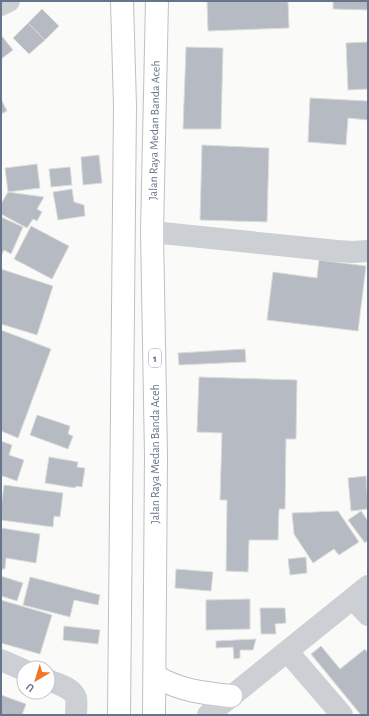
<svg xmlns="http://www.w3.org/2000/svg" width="369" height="716" font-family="'Alegreya Sans',sans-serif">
	<rect width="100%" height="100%" fill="#fafaf8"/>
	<!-- building -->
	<path fill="#b5bac3" stroke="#dcdcda" d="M207 1H288L289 28 208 31Z
		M333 1H368V10L333 9Z
		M42 9 59 26 45 40 28 23Z
		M28 23 45 40 29 54 13 38Z
		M1 35 13 50 1 59Z
		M368 42V89L348 90 346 43Z
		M186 47 223 48 221 129H183Z
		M310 98 368 101V120L348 118 346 145 308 142Z
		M1 99 7 111 1 114Z
		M202 145 269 148 267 222 200 220Z
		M99 155 102 183 83 185 81 157Z
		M37 164 40 188 8 192 5 168Z
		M70 167 72 185 51 187 49 169Z
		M72 189 74 202 84 205 85 216 58 220 53 192Z
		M8 192 44 197 37 209 42 212 37 221 33 219 27 228 1 214V204Z
		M1 217 23 227 11 254 4 250 1 256Z
		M31 226 69 246 52 279 14 259Z
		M319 260 366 266 358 331 267 320 273 272 317 278Z
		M1 269 53 286 37 335 1 324Z
		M1 330 51 349 18 438 1 431Z
		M245 349 246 362 179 365 178 353Z
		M199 377 297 380 296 439H286L285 509H279L278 540H249L248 572 226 571 227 500H220L222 433 197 432Z
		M37 415 70 426 68 434 73 436 68 449 30 435Z
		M1 441 12 445 9 455 24 460 17 481 3 476 1 478Z
		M49 457 78 462 77 467 85 468 82 487 76 486 75 488 45 483Z
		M366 476 368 509 351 511 348 478Z
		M4 485 63 493 60 517 54 516 53 527 1 520V508Z
		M338 511 359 542 339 555 334 549 313 563 294 534 292 513Z
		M361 511 368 521V540L365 543 348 520Z
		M1 528 40 534 36 563 6 558 5 569H1Z
		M306 557 307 573 290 575 288 559Z
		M176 569 213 572 211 591 175 588Z
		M1 576 23 583 17 601 1 596Z
		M30 577 100 595 98 605 74 600 70 617 23 605Z
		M250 599V629L206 630V600Z
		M1 600 52 615 40 654 1 643Z
		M260 608H285L286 623 275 624 276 634H261Z
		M64 626 100 630 98 644 63 640Z
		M256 639 253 650H240V658L234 659 233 647 216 648V641Z
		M321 646 340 669 365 649 368 653V715H361L311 654Z
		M321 646 340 669 365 649 368 653V715H361L311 654Z
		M1 695 26 704 22 715H1Z"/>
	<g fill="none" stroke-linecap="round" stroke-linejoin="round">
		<!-- trunk casing -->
		<g stroke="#bec0c4" stroke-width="24">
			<g id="trunk">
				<path d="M155 676C181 691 203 693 231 696"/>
				<path d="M119 715 125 106 122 1"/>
				<path id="s1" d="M154 715 156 456 152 232 157 1"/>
			</g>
		</g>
		<!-- minor -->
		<path stroke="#cccfd3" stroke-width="22" d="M1 5 9 1
			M152 232 337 251 353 252 368 251
			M353 599 368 615
			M287 651 342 715
			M1 660 24 670
			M48 680C57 684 72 687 76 698 77 703 76 710 76 715
			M208 715 368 586"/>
		<!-- trunk -->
		<use href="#trunk" stroke="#fff" stroke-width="22"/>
	</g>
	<g text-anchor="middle" stroke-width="4" stroke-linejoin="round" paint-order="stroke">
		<!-- shield labels -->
		<rect fill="#fff" stroke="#949eae" stroke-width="1" x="149" y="349" width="12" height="18" rx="3"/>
		<g font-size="11" font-weight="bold" fill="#66748c">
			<text x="155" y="362">1</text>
		</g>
		<!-- street labels -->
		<g font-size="12" fill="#66748c" stroke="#fff">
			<text dy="4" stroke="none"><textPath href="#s1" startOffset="585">Jalan Raya Medan Banda Aceh</textPath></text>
			<text transform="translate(155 454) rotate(-90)" y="4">Jalan Raya Medan Banda Aceh</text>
		</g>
	</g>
	<!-- border -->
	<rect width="369" height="716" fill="none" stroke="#66748c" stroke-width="4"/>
	<!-- north arrow -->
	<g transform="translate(36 680) rotate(218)"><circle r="19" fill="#ffffff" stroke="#c2c7d1"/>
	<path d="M0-3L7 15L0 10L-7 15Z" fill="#f3751f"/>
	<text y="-6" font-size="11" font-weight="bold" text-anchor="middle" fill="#66748c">U</text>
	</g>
</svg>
